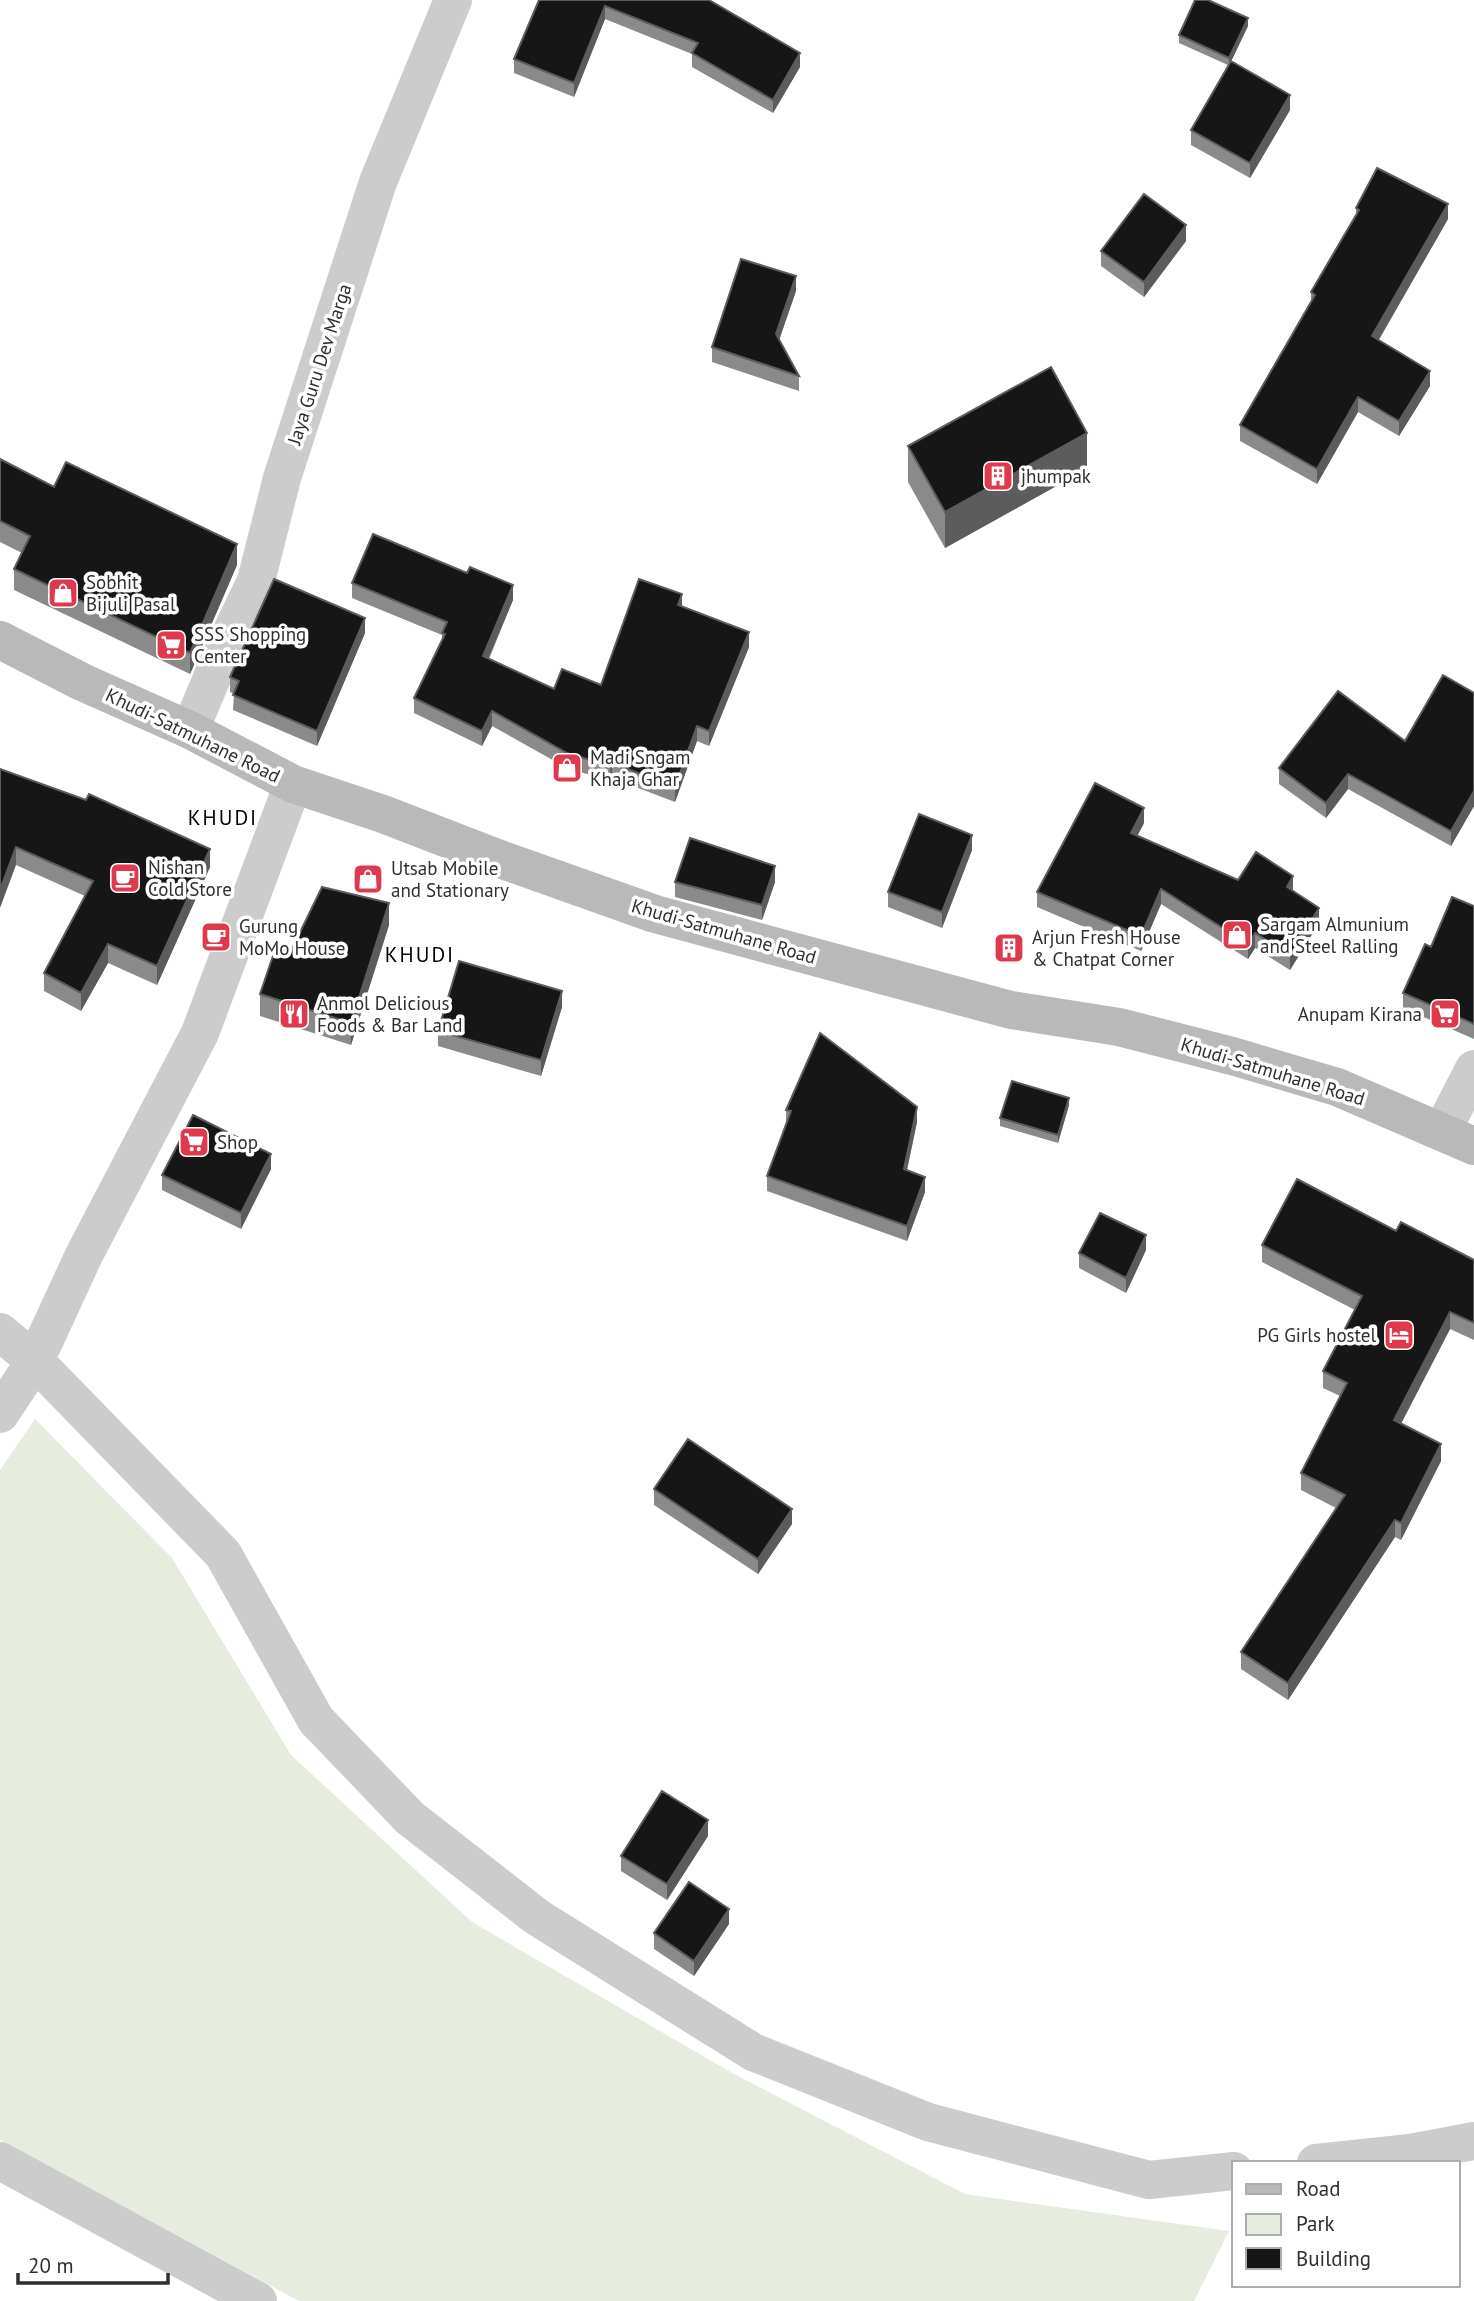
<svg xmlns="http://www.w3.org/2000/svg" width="1474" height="2301" font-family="'PT Sans',sans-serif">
	<rect width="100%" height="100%" fill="#fff"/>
	<!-- green -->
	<path fill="#e6ecde" d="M35 1419 172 1558 291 1755 472 1922 734 2074 965 2194 1229 2231 1194 2301H299L0 2140V1470Z"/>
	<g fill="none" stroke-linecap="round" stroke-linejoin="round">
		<!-- street -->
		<path stroke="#ccc" stroke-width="38" d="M190 730 230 635 256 581 282 478 378 182 453 0
			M1442 1131 1474 1069
			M0 1332 35 1361 223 1554 316 1720 410 1818 537 1917 753 2052 928 2122 1149 2180 1234 2171
			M0 1414 35 1361 84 1255 200 1033 293 784
			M0 2161 258 2301
			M1316 2163 1410 2153 1474 2141"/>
		<!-- secondary -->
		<path stroke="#b9b9b9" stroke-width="38" d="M0 640 82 682 190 730 293 784 383 814 497 858 655 914 1011 1010 1119 1027 1232 1056 1337 1087 1474 1146"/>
	</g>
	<!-- wall -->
	<path fill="#8a8a8a" d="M539 0 713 2 800 67 773 113 692 67V54L605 19 574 97 514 73V59Z
		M1248 26 1231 61 1290 110 1250 178 1191 145V130L1228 65 1179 43V35Z
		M1356 208 1448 219 1379 340 1430 386 1399 436 1358 412 1317 484 1240 441V425L1311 303V292L1356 215Z
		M1186 241 1144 297 1101 266V251Z
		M796 291 779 340 799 376V391L712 362V347Z
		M908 446 1087 469 945 548 908 482Z
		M0 459 54 487 237 565 190 674 14 590V569L22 553 0 542Z
		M352 583 513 600 489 659 554 689 601 685 682 606 749 647 709 746 697 741 675 802 612 778 610 781 567 768 492 726 482 746 414 713V698L442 640V635L352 598Z
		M365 633 317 746 233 710 234 694 230 692V677Z
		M1474 693V806L1451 846 1348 789 1326 818 1279 784V768L1405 741Z
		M0 769 210 867 157 985 108 963 81 1011 44 991V973L85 896 16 865Z
		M1144 823 1137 836 1238 880 1293 891 1319 923 1290 970 1255 948 1248 959 1161 904 1141 951 1037 907V892Z
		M972 850 942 928 888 907V892Z
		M675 882H775L762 920 675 897Z
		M1474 906V1039L1403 1008V993Z
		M389 925 351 1045 260 1016V994L290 953Z
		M562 1007 541 1076 438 1046V1031Z
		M1069 1105 1058 1143 1000 1126V1118Z
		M786 1110 917 1122 907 1170 925 1192 907 1241 767 1191V1176L786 1124Z
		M271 1169 241 1229 162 1190V1175Z
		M1396 1231 1474 1260V1340L1450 1329 1401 1424 1441 1461 1401 1540 1395 1537 1288 1700 1241 1669V1652L1336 1508 1301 1490V1473L1340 1396 1323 1388V1371L1355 1310 1262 1262V1245Z
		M1146 1250 1126 1293 1079 1268V1253Z
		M654 1489 792 1524 758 1574 654 1505Z
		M708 1836 667 1900 621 1871V1856Z
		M729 1924 694 1976 654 1949V1933Z"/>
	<!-- shaded-wall -->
	<path fill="#5c5c5c" d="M605 6V19L574 97V83Z
		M1248 18V26L1229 66V58Z
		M800 53V67L773 113V100Z
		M1290 95V110L1250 178V163Z
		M1448 204V219L1372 351V336Z
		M1186 225V241L1144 297V282Z
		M796 276V291L776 349V334Z
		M1430 371V386L1399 436V421Z
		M1358 397V412L1317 484V469Z
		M1087 433V469L945 548V512Z
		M237 544V565L190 674V653Z
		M513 585V600L483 671V656Z
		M682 594V609L678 605Z
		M365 618V633L317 746V731Z
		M749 632V647L709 746V731Z
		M492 711V726L482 746V731Z
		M697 726V741L675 802V787Z
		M612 763V778L610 781V766Z
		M1348 774V789L1326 818V803Z
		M1474 791V806L1451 846V831Z
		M1144 808V823L1131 848V833Z
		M972 835V850L942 928V912Z
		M16 847V865L0 908V890Z
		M210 849V867L157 985V966Z
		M775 866V882L762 920V905Z
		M1293 876V891L1287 887Z
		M1161 889V904L1141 951V936Z
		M389 903V925L351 1045V1023Z
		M1319 908V923L1290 970V955Z
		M1255 933V948L1248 959V944Z
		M108 944V963L81 1011V993Z
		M562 991V1007L541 1076V1060Z
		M1069 1098V1105L1058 1143V1135Z
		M917 1107V1122L904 1184V1169Z
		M271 1154V1169L241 1229V1213Z
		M925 1177V1192L907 1241V1226Z
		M1146 1235V1250L1126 1293V1278Z
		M1450 1312V1329L1394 1437V1420Z
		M1441 1444V1461L1401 1540V1523Z
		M792 1509V1524L758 1574V1559Z
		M1395 1520V1537L1288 1700V1683Z
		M708 1820V1836L667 1900V1884Z
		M729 1909V1924L694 1976V1961Z"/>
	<!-- building -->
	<path fill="#161616" stroke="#5c5c5c" stroke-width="2" d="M539 0H709L800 53 773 100 692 53 698 43 605 6 574 83 514 59Z
		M1195 0H1208L1248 18 1229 58 1179 35Z
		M1231 61 1290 95 1250 163 1191 130Z
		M1377 168 1448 204 1372 336 1430 371 1399 421 1358 397 1317 469 1240 425 1315 295 1311 292 1359 210 1356 208Z
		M1144 194 1186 225 1144 282 1101 251Z
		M741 259 796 276 776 334 799 376 712 347Z
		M1051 367 1087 433 945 512 908 446Z
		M0 459 54 487 66 462 237 544 190 653 14 569 30 536 0 521Z
		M373 534 467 573 470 567 513 585 483 656 554 689 562 669 601 685 639 579 682 594 678 605 749 632 709 731 697 726 675 787 612 763 610 766 567 753 492 711 482 731 414 698 445 634 442 633 447 622 352 583Z
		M274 579 365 618 317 731 233 695 239 681 230 677Z
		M1443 675 1474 693V791L1451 831 1348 774 1326 803 1279 768 1338 691 1405 741Z
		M0 769 86 800 89 794 210 849 157 966 108 944 81 993 44 973 93 881 16 847 0 890Z
		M1095 783 1144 808 1131 833 1238 880 1256 852 1293 876 1287 887 1319 908 1290 955 1255 933 1248 944 1161 889 1141 936 1037 892Z
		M919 814 972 835 942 912 888 892Z
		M690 838 775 866 762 905 675 882Z
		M322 887 389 903 351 1023 260 994 276 947 290 953Z
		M1452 897 1474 906V1024L1403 993 1425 944 1431 947Z
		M459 961 562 991 541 1060 438 1031Z
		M820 1033 917 1107 904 1169 925 1177 907 1226 767 1176 791 1111 786 1110Z
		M1012 1081 1069 1098 1058 1135 1000 1118Z
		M193 1115 271 1154 241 1213 162 1175Z
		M1297 1179 1396 1231 1401 1222 1474 1260V1323L1450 1312 1394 1420 1441 1444 1401 1523 1395 1520 1288 1683 1241 1652 1345 1495 1301 1473 1347 1383 1323 1371 1362 1296 1262 1245Z
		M1100 1213 1146 1235 1126 1278 1079 1253Z
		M688 1439 792 1509 758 1559 654 1489Z
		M662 1791 708 1820 667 1884 621 1856Z
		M689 1882 729 1909 694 1961 654 1933Z"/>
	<!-- icons -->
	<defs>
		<g id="building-square" transform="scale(1.575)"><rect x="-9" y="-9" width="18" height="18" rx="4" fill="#df394e" stroke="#fff"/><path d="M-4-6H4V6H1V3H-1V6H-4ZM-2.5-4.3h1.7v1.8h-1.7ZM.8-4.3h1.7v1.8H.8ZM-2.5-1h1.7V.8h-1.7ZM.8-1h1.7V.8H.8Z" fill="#fff"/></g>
		<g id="shop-square" transform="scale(1.575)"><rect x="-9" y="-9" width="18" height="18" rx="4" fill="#df394e" stroke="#fff"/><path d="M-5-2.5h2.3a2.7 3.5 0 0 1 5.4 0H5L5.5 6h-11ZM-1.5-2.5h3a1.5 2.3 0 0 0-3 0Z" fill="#fff"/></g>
		<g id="supermarket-square" transform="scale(1.575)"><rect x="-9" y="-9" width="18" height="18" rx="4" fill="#df394e" stroke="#fff"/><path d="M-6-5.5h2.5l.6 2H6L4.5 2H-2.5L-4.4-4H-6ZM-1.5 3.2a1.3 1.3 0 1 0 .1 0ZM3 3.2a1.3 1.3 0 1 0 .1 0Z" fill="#fff"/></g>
		<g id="cafe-square" transform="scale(1.575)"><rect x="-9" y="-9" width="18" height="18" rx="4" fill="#df394e" stroke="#fff"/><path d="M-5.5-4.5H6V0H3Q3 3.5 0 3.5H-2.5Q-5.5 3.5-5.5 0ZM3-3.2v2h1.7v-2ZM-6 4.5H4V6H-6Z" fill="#fff"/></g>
		<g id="restaurant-square" transform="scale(1.575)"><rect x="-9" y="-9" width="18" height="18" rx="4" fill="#df394e" stroke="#fff"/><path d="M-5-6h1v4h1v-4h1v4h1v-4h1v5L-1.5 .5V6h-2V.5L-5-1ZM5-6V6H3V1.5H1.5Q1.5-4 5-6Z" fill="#fff"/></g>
		<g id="hotel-square" transform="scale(1.575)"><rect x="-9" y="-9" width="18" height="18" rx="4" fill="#df394e" stroke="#fff"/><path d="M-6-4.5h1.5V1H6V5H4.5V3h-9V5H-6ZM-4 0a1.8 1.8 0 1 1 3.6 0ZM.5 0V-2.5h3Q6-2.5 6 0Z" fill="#fff"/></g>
	</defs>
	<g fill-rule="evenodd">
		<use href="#building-square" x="998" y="476"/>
		<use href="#shop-square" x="63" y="593"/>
		<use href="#supermarket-square" x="171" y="645"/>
		<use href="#shop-square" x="567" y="768"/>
		<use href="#cafe-square" x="125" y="878"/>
		<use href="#shop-square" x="368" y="879"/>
		<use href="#shop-square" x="1237" y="935"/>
		<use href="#cafe-square" x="216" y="937"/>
		<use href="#building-square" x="1009" y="948"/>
		<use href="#restaurant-square" x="294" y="1014"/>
		<use href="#supermarket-square" x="1445" y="1014"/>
		<use href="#supermarket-square" x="194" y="1142"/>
		<use href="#hotel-square" x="1399" y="1335"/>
	</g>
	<g text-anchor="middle" stroke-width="7" stroke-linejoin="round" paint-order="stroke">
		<!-- street labels -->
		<g font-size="19" fill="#2f2f2f" stroke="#fff">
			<text transform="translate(319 364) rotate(-72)" y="7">Jaya Guru Dev Marga</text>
			<text transform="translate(193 735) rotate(26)" y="7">Khudi-Satmuhane Road</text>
			<text transform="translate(724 931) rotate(16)" y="7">Khudi-Satmuhane Road</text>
			<text transform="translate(1273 1071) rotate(17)" y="7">Khudi-Satmuhane Road</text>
		</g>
		<!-- poi labels -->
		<g font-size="19" fill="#2f2f2f" stroke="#fff" text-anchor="start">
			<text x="1021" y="483">jhumpak</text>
			<text x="86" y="589">Sobhit<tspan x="86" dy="22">Bijuli Pasal</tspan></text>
			<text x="194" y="641">SSS Shopping<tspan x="194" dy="22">Center</tspan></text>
			<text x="590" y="764">Madi Sngam<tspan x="590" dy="22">Khaja Ghar</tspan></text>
			<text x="148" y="874">Nishan<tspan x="148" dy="22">Cold Store</tspan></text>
			<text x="391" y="875">Utsab Mobile<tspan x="391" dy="22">and Stationary</tspan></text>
			<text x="1260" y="931">Sargam Almunium<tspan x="1260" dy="22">and Steel Ralling</tspan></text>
			<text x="239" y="933">Gurung<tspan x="239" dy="22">MoMo House</tspan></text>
			<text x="1032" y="944">Arjun Fresh House<tspan x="1032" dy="22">&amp; Chatpat Corner</tspan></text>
			<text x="317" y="1010">Anmol Delicious<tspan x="317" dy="22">Foods &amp; Bar Land</tspan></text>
			<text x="1422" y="1021" text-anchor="end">Anupam Kirana</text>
			<text x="217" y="1149">Shop</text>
			<text x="1376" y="1342" text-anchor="end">PG Girls hostel</text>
		</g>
		<!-- neighbourhood labels -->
		<g font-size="21" letter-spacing="2" fill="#000" stroke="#fff">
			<text x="223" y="825">KHUDI</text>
			<text x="420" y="962">KHUDI</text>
		</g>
	</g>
	<!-- legend -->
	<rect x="1232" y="2161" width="228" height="126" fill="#ffffff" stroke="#acacac" stroke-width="2"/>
	<rect x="1246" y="2184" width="35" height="10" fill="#b9b9b9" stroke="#acacac" stroke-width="2"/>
	<text x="1296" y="2196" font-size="21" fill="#2f2f2f">Road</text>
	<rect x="1246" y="2214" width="35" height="21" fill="#e6ecde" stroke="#acacac" stroke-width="2"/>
	<text x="1296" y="2231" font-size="21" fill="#2f2f2f">Park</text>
	<rect x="1246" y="2248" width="35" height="21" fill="#161616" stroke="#acacac" stroke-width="2"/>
	<text x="1296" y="2266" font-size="21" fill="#2f2f2f">Building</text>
	<!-- scale -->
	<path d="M18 2273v10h150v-10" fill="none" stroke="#2f2f2f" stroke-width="3.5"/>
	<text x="28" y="2273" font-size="21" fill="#2f2f2f" stroke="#ffffff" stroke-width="5" paint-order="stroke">20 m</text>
</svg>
